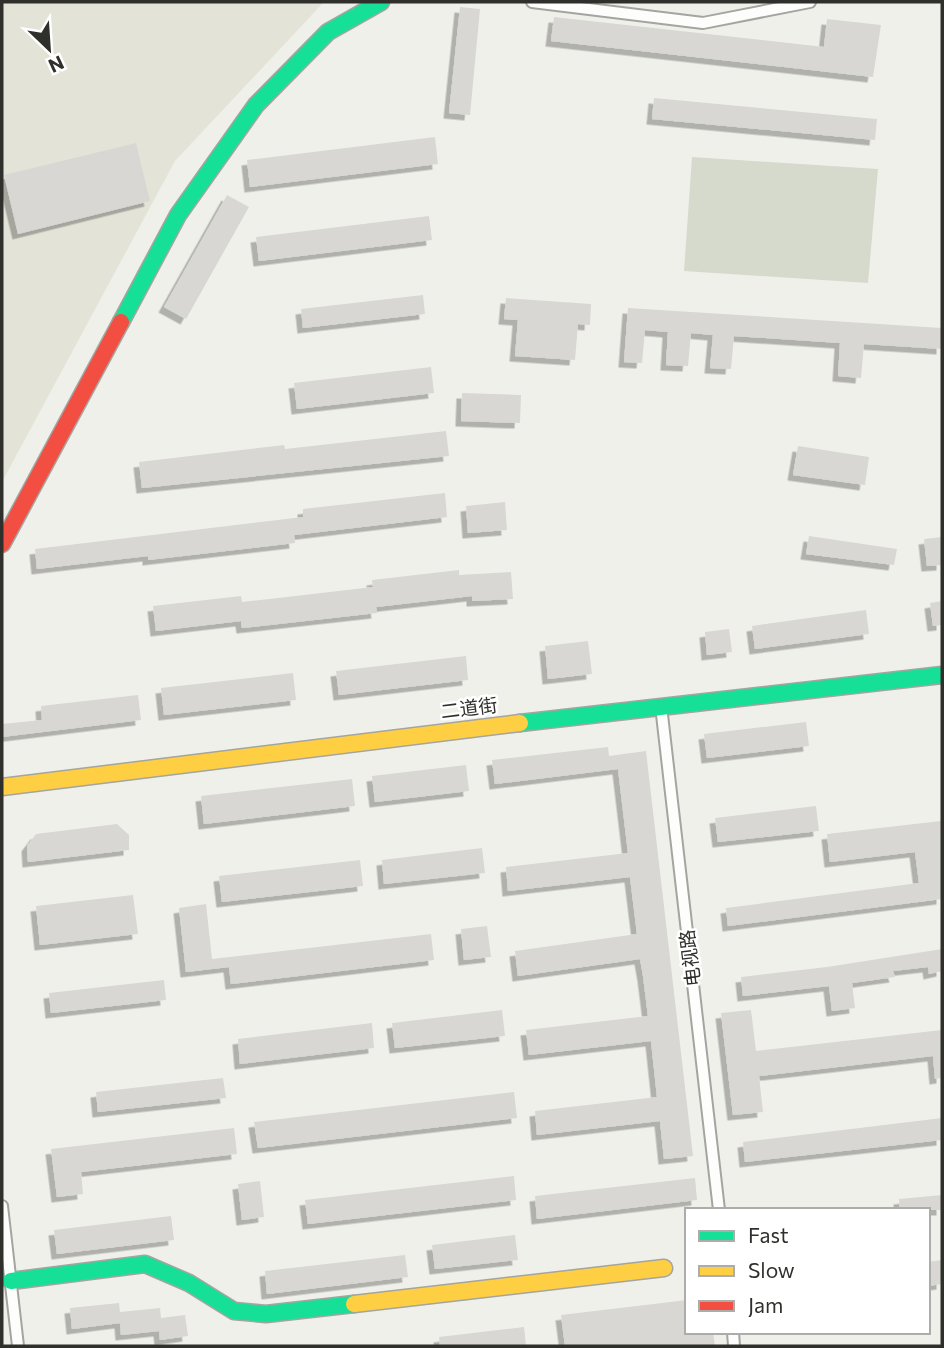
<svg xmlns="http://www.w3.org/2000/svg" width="944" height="1348" font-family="Commissioner,'Noto Sans SC',sans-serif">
	<defs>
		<filter id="shadow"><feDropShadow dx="-5.5" dy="5.5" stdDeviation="0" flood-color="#0004"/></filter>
	</defs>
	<rect width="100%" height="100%" fill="#f0f0eb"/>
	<!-- built -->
	<path fill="#e4e3d8" d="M2 2H324L175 161 2 482Z"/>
	<!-- green -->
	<path fill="#d6dacc" d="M692 157 878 169 868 283 684 271Z"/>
	<!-- building -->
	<path fill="#d8d7d4" filter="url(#shadow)" d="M460 7 480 9 470 115 449 113Z
		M554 17 824 47 827 19 881 25 873 77 551 41Z
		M654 98 877 119 875 140 652 119Z
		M435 137 438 164 250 187 247 160Z
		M136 143 150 201 18 234 4 175Z
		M227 195 249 207 186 319 164 307Z
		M429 216 432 240 259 261 256 237Z
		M423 295 425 314 303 328 301 309Z
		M506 298 591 304 590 325 578 324 575 360 515 356 518 320 504 319Z
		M628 308 942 328V349L864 344 861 378 838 376 840 343 734 336 731 369 710 368 713 335 691 333 688 366 666 365 668 332 645 330 642 363 624 362Z
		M431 367 434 393 297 409 294 383Z
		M462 393 521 395 520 423 461 421Z
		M446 431 449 456 142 488 139 462 284 445 285 449Z
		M798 446 869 457 865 485 793 475Z
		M445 493 447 517 294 535 295 543 148 560V556L37 569 35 549 303 517V509Z
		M505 502 507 530 468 533 466 506Z
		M809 536 897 549 894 565 806 554Z
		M942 537V565L927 566 924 539Z
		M459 570V575L511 572 513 599 472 601V596L376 607 377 613 242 628 241 621 156 631 153 606 241 596 242 602 373 587 372 580Z
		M942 601V625L933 626 930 603Z
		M866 610 869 634 755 649 752 626Z
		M729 629 732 652 707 655 705 632Z
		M588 641 592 674 548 679 545 646Z
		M466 656 468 680 339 695 336 671Z
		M293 673 296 700 164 715 161 688Z
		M138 695 141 720 2 737V724L42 720 41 706Z
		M806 722 809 746 707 758 704 734Z
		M608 747 609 756 646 751 693 1156 664 1159 660 1121 537 1135 535 1111 657 1097 651 1041 529 1055 526 1030 648 1016 643 976 640 959 518 976 515 951 637 934 630 877 508 891 506 867 628 853 618 769 495 784 492 760Z
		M466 765 469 791 375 802 372 776Z
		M352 779 355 806 204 824 201 796Z
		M816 806 819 831 718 842 715 818Z
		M941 821 942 899 728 926 726 908 919 883 915 852 830 862 827 834Z
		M117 824 129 835V850L28 862 27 846 36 834Z
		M482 848 485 873 384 884 382 860Z
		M360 860 363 886 222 902 219 876Z
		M133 895 138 934 40 945 36 906Z
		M206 904 212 959 431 934 434 960 231 984 229 967 186 972 179 908Z
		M487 926 491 957 464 960 461 929Z
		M942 949V971L929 974 928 967 893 971 895 977 852 983 855 1008 832 1011 829 986 743 996 741 977 827 967Z
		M164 980 166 1000 51 1013 49 993Z
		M502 1010 505 1036 395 1048 392 1023Z
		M751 1010 756 1051 942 1030V1078L935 1079 933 1056 759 1076 763 1112 733 1115 721 1013Z
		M372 1023 374 1048 240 1064 238 1039Z
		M223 1078 226 1098 98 1112 96 1092Z
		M514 1092 517 1118 258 1148 254 1122Z
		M942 1118V1140L745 1162 743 1142Z
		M234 1128 237 1154 81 1172 83 1194 57 1197 51 1149Z
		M514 1176 516 1200 308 1224 305 1200Z
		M695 1178 697 1200 537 1219 535 1196Z
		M260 1181 264 1217 242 1220 238 1184Z
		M942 1195V1210H900L899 1199Z
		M171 1216 174 1240 57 1254 54 1230Z
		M515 1235 518 1260 435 1269 432 1245Z
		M405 1255 408 1277 267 1294 265 1271Z
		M942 1260V1284L928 1286V1262Z
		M687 1300V1332H713L715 1346H565L561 1315Z
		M119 1303 120 1312 160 1308 161 1318 185 1315 188 1336 160 1340 159 1331 121 1335 120 1323 72 1329 70 1308Z
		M524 1327 526 1346H440L439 1337Z"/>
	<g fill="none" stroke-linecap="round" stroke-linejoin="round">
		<!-- street casing -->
		<g stroke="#a4a4a0" stroke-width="14">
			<path id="street" d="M532 2 703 23 810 2
				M661 706 719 1210
				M2 1206 18 1346
				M733 1332 734 1346"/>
		</g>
		<!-- fast casing -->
		<g stroke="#a4a4a0" stroke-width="19">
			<path id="fast" d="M121 322 178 215 256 105 328 32 381 2
				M520 723 942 675
				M11 1281 145 1264 189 1283 234 1311 266 1314 354 1304"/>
		</g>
		<!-- slow casing -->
		<g stroke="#a4a4a0" stroke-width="19">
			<path id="slow" d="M2 787 520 723
				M354 1304 664 1268"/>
		</g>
		<!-- jam casing -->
		<g stroke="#a4a4a0" stroke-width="19">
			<path id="jam" d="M2 544 121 322"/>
		</g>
		<!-- street -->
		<use href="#street" stroke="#fdfdfc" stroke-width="10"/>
		<!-- fast -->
		<use href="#fast" stroke="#16e098" stroke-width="16"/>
		<!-- slow -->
		<use href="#slow" stroke="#ffcf43" stroke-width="16"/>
		<!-- jam -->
		<use href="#jam" stroke="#f24e42" stroke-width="16"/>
	</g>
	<g text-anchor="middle" stroke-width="5" stroke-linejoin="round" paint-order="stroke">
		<!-- street labels -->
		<g font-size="19" fill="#2f2f2c" stroke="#fff">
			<text transform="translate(469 708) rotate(-7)" y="7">二道街</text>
			<text transform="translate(690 958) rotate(-97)" y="7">电视路</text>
		</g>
	</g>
	<!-- border -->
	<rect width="944" height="1348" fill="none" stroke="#2f2f2c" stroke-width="7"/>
	<!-- legend -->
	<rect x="685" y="1208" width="245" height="126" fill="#ffffff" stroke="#acacab" stroke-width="2"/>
	<rect x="699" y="1231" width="35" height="10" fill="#16e098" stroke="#acacab" stroke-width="2"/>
	<text x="748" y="1243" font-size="21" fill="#2f2f2c">Fast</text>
	<rect x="699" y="1266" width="35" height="10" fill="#ffcf43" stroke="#acacab" stroke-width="2"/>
	<text x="748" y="1278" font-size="21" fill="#2f2f2c">Slow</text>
	<rect x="699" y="1301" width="35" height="10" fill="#f24e42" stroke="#acacab" stroke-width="2"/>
	<text x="748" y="1313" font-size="21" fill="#2f2f2c">Jam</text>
	<!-- north arrow -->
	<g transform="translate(49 49) rotate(155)" stroke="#ffffff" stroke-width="5" paint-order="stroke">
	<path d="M0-5L12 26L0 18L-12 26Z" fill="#2f2f2c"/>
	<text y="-10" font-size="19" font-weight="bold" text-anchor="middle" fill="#2f2f2c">N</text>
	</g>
</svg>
